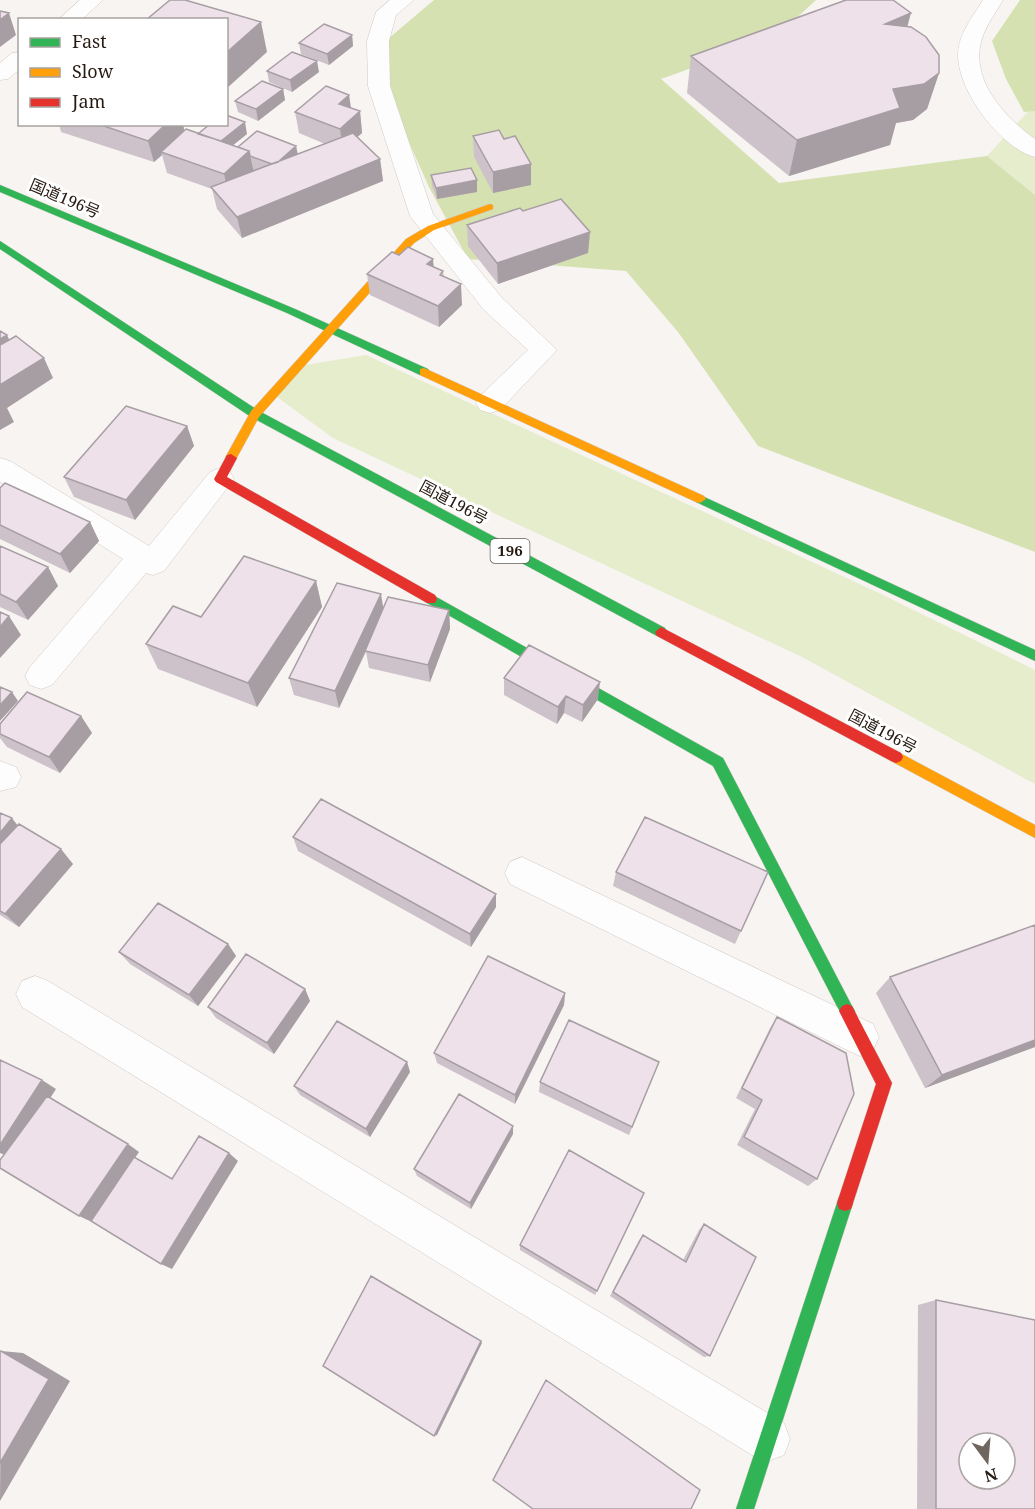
<svg xmlns="http://www.w3.org/2000/svg" width="1035" height="1509" font-family="'Noto Serif','Noto Sans JP',serif">
	<rect width="100%" height="100%" fill="#f7f4f2"/>
	<!-- green -->
	<path fill="#e5edcc" d="M1035 104V195L987 156Z
		M366 355 881 594 1035 670V784L802 657 333 438 273 394 299 366Z"/>
	<!-- forest -->
	<path fill="#d6e1b1" d="M434 0H816L775 38 661 79 779 183 987 156 1035 195V552L758 446 678 332 626 271 468 259 429 187 384 87 382 44Z
		M1020 0H1035V111L1024 112 1006 79 992 41Z"/>
	<g fill="none" stroke-linecap="round" stroke-linejoin="round">
		<!-- street casing -->
		<g stroke="#d0c9c4" stroke-width="1">
			<path id="street" d="M80 0H103L81 20H58Z
				M390 0H414L396 15 389 41 390 86 433 214 502 298 557 350 500 410 490 413 480 410 476 403 480 396 528 350 484 310 410 216 368 86 367 41 376 12Z
				M983 0H1003C997 11 989 21 984 33 966 76 1003 116 1035 139V157C1000 148 957 90 958 54 959 33 972 18 983 0Z
				M20 52V69L8 79 0 80V63L12 53Z
				M0 458 10 461 149 546 210 472 220 468 230 472 234 479 164 571 153 575 146 573 52 685 41 689 30 685 25 676 30 667 123 559 0 482Z
				M0 761 16 767 21 777 16 787 0 791Z
				M522 857 873 1024 879 1037 873 1050 860 1056 847 1050 510 884 505 873 510 862Z
				M35 976 48 981 784 1423 790 1439 784 1455 768 1461 752 1455 22 1007 16 994 22 981Z"/>
		</g>
		<!-- fast casing -->
		<g stroke="#d0c9c4" stroke-width="1">
			<path id="fast" d="M0 185 295 309 428 369 429 372 428 375H420L287 313 0 192Z
				M0 241 259 411 665 628 667 632 665 636H657L251 417 0 249Z
				M700 495 1035 650V661L696 502 694 499 696 496Z
				M431 594 723 758 852 1006 855 1011 852 1016 847 1018 842 1016 713 766 427 603 425 599 427 595Z
				M845 1195 851 1197 853 1203 754 1509H736L837 1203 839 1197Z"/>
		</g>
		<!-- slow casing -->
		<g stroke="#d0c9c4" stroke-width="1">
			<path id="slow" d="M490 204 493 205V209L434 230 414 243 259 417 235 461H227L225 458 251 411 406 239 428 226Z
				M424 368 704 496 706 499 700 503 696 502 420 375V369Z
				M896 751 1035 825V838L891 761 889 757 891 753Z"/>
		</g>
		<!-- jam casing -->
		<g stroke="#d0c9c4" stroke-width="1">
			<path id="jam" d="M231 454 237 458 227 477 435 595 437 599 435 603H427L216 482 214 479 227 455Z
				M661 627 901 753 903 757 901 761 896 763 891 761 657 636 655 632Z
				M847 1004 852 1006 892 1083 853 1203 851 1209 845 1211 839 1209 837 1203 876 1084 839 1011 842 1006Z"/>
		</g>
		<!-- street -->
		<use href="#street" fill="#fefdfd" fill-rule="evenodd"/>
		<!-- fast -->
		<use href="#fast" fill="#30b455" fill-rule="evenodd"/>
		<!-- slow -->
		<use href="#slow" fill="#ff9f0a" fill-rule="evenodd"/>
		<!-- jam -->
		<use href="#jam" fill="#e5322d" fill-rule="evenodd"/>
	</g>
	<!-- wall -->
	<path fill="#cdc2c9" d="M907 27 939 73 927 109 913 120 896 123 890 145 789 176 687 93 691 56Z
		M352 35 353 46 329 65 301 54 299 43Z
		M267 71 319 72 292 92 269 82Z
		M283 89 285 100 258 121 238 112 235 101Z
		M349 95 351 108 360 111 362 133 357 137 380 159 383 181 242 238 217 209 212 189 167 173 162 155 154 162 61 132 59 124H183L184 131 198 134H247L232 146 238 147 296 146 298 154 325 144 299 133 295 112Z
		M473 136 531 185 493 193 474 157Z
		M431 175 477 180V192L437 199 432 186Z
		M523 211 590 232 588 253 498 284 468 246 467 225Z
		M434 267 443 271 444 277 462 305 439 327 370 295 367 274Z
		M187 426 194 446 135 520 74 497 64 477Z
		M0 488 90 522 99 541 70 573 0 539Z
		M0 546 48 567 58 586 28 620 0 607Z
		M316 581 322 607 257 707 158 669 146 644 201 617Z
		M384 607 449 610 450 629 430 682 369 668 366 652 339 708 294 695 289 678Z
		M504 678 598 699 582 722 564 713 557 724 504 695Z
		M81 716 92 733 60 773 7 747 0 738V724Z
		M0 813 73 864 19 927 0 915Z
		M293 837 496 894V907L471 947 298 851Z
		M616 872H768L735 944 613 886Z
		M1035 925V1047L925 1088 876 993 890 977Z
		M228 944 236 956 198 1006 130 964 119 952Z
		M305 989 310 1001 274 1054 216 1018 208 1007Z
		M565 993 564 1005 515 1104 437 1063 434 1053Z
		M777 1017 817 1179 808 1186 737 1145 755 1109 736 1098 770 1028Z
		M407 1062 410 1072 370 1137 300 1095 294 1086Z
		M659 1062 629 1135 539 1092 540 1082Z
		M513 1134 471 1209 417 1176 414 1169Z
		M704 1224 710 1356 704 1357 610 1296 639 1240 643 1235 683 1260 699 1230Z
		M520 1245 597 1291 595 1295 520 1250Z
		M936 1300 1035 1509H917L918 1305Z"/>
	<!-- shaded-wall -->
	<path fill="#a79ea4" d="M9 13 16 35 0 47V20Z
		M911 13 901 50 885 24Z
		M261 22 267 52 226 89V53Z
		M352 35 353 46 329 65 327 54Z
		M317 61 319 72 292 92 290 80Z
		M939 73 927 109 913 120 896 123 890 145 789 176 797 140 893 89Z
		M283 89 285 100 258 121 256 109Z
		M349 95 352 116 339 104Z
		M360 111 362 133 343 150 340 129Z
		M245 122 247 134 222 154 219 143Z
		M166 124H183L185 134 161 152 162 155 154 162 148 141Z
		M296 146 298 157 274 165Z
		M249 151 254 173 229 195 224 174Z
		M380 159 383 181 242 238 237 217Z
		M531 164V185L493 193V172Z
		M477 180V192L437 199 436 188Z
		M590 232 588 253 498 284 497 263Z
		M433 259 435 280 427 264Z
		M461 284 462 305 439 327 438 306Z
		M7 335 17 356 0 366V339Z
		M44 358 53 378 7 408 14 422 0 430V385Z
		M187 426 194 446 135 520 126 500Z
		M90 522 99 541 70 573 60 554Z
		M48 567 58 586 28 620 16 602Z
		M316 581 322 607 257 707 248 683Z
		M381 594 384 612 339 708 335 691Z
		M449 610 450 629 430 682 428 665Z
		M9 616 21 635 0 658V627Z
		M600 682 598 699 582 722 583 705Z
		M12 692 18 701 0 721V705Z
		M566 696 564 713 557 724 558 707Z
		M81 716 92 733 60 773 49 757Z
		M12 818 18 826 0 849V833Z
		M61 849 73 864 19 927 5 914Z
		M496 894V907L471 947 470 934Z
		M228 944 236 956 198 1006 189 995Z
		M305 989 310 1001 274 1054 267 1043Z
		M565 993 564 1005 515 1104V1095Z
		M1035 1040V1047L925 1088 942 1075Z
		M407 1062 410 1072 370 1137 366 1129Z
		M42 1080 56 1089 12 1158 0 1153V1145Z
		M513 1126V1134L471 1209 470 1203Z
		M128 1144 139 1152 92 1222 79 1216Z
		M229 1153 238 1161 172 1269 161 1264Z
		M481 1341 482 1343 437 1435 434 1436Z
		M1 1351 23 1353 70 1381 0 1501Z"/>
	<!-- building -->
	<path fill="#eee1ea" stroke="#a79ea4" stroke-width="1.5" fill-rule="evenodd" d="M170 0H185L261 22 226 53V20H146Z
		M846 0H893L911 13 885 24 911 27 926 37 939 55V73L924 84 893 89 900 108 797 140 691 56Z
		M0 11 9 13 0 20Z
		M324 24 352 35 327 54 299 43Z
		M292 52 317 61 290 80 267 71Z
		M262 81 283 89 256 109 235 101Z
		M326 86 349 95 339 104 360 111 340 129 295 112Z
		M226 115 245 122 221 141 198 134 210 124H226Z
		M98 124H166L148 141Z
		M186 129 249 151 224 174 161 152Z
		M499 130 504 139 515 136 531 164 493 172 473 136Z
		M257 131 296 146 278 162 272 164 250 156 249 151 238 147Z
		M353 133 380 159 237 217 211 187Z
		M471 168 477 180 436 188 431 175Z
		M561 199 590 232 497 263 467 225 520 208 523 211Z
		M408 247 433 259 427 264 443 271 440 275 461 284 438 306 367 274 392 252 399 255Z
		M0 331 7 335 0 339Z
		M16 336 44 358 0 385V345Z
		M126 406 187 426 126 500 64 477Z
		M5 483 90 522 60 554 0 525V488Z
		M0 546 48 567 16 602 0 594Z
		M244 556 316 581 248 683 146 644 173 606 201 617Z
		M337 583 381 594 335 691 289 678Z
		M388 597 449 610 428 665 365 651Z
		M0 612 9 616 0 627Z
		M529 645 600 682 583 705 566 696 558 707 504 678Z
		M0 687 12 692 0 705Z
		M27 692 81 716 49 757 0 734V724Z
		M321 799 496 894 470 934 293 837Z
		M0 813 12 818 0 833Z
		M645 817 768 872 741 931 616 872Z
		M19 824 61 849 5 914 0 911V844Z
		M158 903 228 944 189 995 119 952Z
		M1035 925V1040L942 1075 890 977Z
		M246 954 305 989 267 1043 208 1007Z
		M488 956 565 993 515 1095 434 1053Z
		M777 1017 846 1053 854 1094 817 1179 744 1137 762 1100 742 1088Z
		M569 1020 659 1062 632 1127 540 1082Z
		M337 1021 407 1062 366 1129 294 1086Z
		M0 1060 42 1080 0 1145Z
		M459 1094 513 1126 470 1203 414 1169Z
		M47 1096 128 1144 79 1216 0 1168V1160Z
		M199 1136 229 1153 161 1264 91 1221 134 1157 172 1179Z
		M569 1150 644 1193 597 1291 520 1245Z
		M704 1224 756 1257 710 1356 613 1292 643 1235 686 1262Z
		M371 1276 481 1341 434 1436 323 1366Z
		M936 1300 1035 1320V1509H936ZM969 1443H1005V1479H969Z
		M1 1351 49 1379 0 1463V1352Z
		M546 1380 700 1490 691 1509H533L493 1480Z"/>
	<g text-anchor="middle" stroke-width="6" stroke-linejoin="round" paint-order="stroke">
		<!-- shield labels -->
		<rect fill="#fff" stroke="#675f58" stroke-width="1.5" x="490.5" y="539" width="39" height="24" rx="4.5"/>
		<g font-size="15" font-weight="bold" fill="#261a11">
			<text x="510" y="556">196</text>
		</g>
		<!-- street labels -->
		<g font-size="16" fill="#261a11" stroke="#fff">
			<text transform="translate(65 198) rotate(23)" y="6">国道196号</text>
			<text transform="translate(454 502) rotate(28)" y="6">国道196号</text>
			<text transform="translate(883 731) rotate(28)" y="6">国道196号</text>
		</g>
	</g>
	<!-- legend -->
	<rect x="18" y="18" width="210" height="108" fill="#ffffff" stroke="#a8a3a0" stroke-width="1.5"/>
	<rect x="30" y="38" width="30" height="9" fill="#30b455" stroke="#a8a3a0" stroke-width="1.5"/>
	<text x="72" y="48" font-size="18" fill="#261a11">Fast</text>
	<rect x="30" y="68" width="30" height="9" fill="#ff9f0a" stroke="#a8a3a0" stroke-width="1.5"/>
	<text x="72" y="78" font-size="18" fill="#261a11">Slow</text>
	<rect x="30" y="98" width="30" height="9" fill="#e5322d" stroke="#a8a3a0" stroke-width="1.5"/>
	<text x="72" y="108" font-size="18" fill="#261a11">Jam</text>
	<!-- north arrow -->
	<g transform="translate(987 1461) rotate(164)"><circle r="28" fill="#ffffff" stroke="#a8a3a0" stroke-width="1.5"/>
	<path d="M0-4.5L10 22L0 15L-10 22Z" fill="#6f6660"/>
	<text y="-9" font-size="16" font-weight="bold" text-anchor="middle" fill="#261a11">N</text>
	</g>
</svg>
